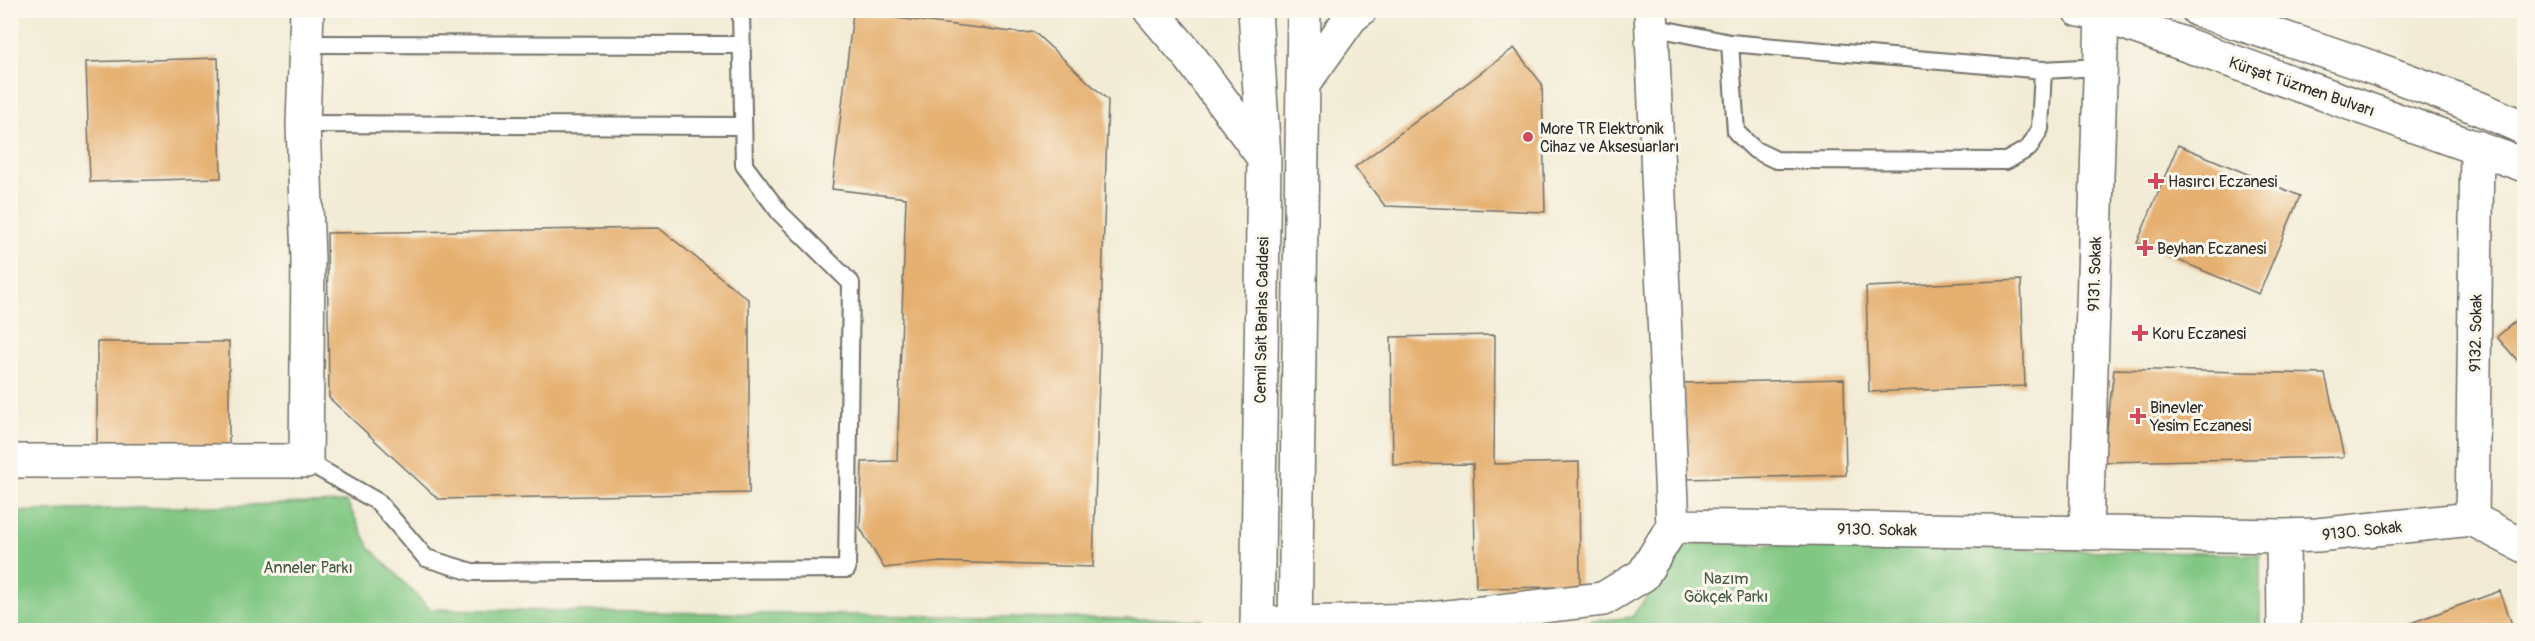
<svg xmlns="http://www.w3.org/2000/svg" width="2535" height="641" font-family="Pangolin,sans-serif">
	<rect width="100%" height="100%" fill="#fbf7ec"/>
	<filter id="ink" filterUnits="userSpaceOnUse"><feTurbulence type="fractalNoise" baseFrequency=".0167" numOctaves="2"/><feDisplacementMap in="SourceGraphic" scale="12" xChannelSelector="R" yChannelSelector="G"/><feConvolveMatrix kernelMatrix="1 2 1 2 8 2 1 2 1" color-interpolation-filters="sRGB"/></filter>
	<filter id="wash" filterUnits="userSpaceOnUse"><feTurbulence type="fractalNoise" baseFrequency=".008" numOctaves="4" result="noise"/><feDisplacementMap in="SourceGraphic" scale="24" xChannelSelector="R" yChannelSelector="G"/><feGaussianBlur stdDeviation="1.35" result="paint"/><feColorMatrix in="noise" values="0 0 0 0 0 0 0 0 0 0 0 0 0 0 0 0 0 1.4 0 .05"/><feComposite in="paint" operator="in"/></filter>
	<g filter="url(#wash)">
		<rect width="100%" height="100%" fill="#f2ecd6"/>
		<!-- green -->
		<path fill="#81c783" stroke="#567957" stroke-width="1.5" d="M347 502 370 548 430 609 1202 620 1203 630H11V512Z
			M1686 543 2260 554V630H1510L1632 617Z"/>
		<g id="blocks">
			<!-- building -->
			<path fill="#e6b071" d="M853 13 1021 33 1034 32 1108 100 1093 567 941 562 884 568 860 528 862 462 897 461 906 198 832 189Z
				M1514 48 1542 84 1545 212 1385 206 1355 167Z
				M218 58 221 178 90 182 86 62Z
				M2178 145 2300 196 2259 294 2137 243Z
				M659 228 749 300V493L438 499 329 398 327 233Z
				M2021 280 2025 386 1869 392 1866 287Z
				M2524 313V368L2497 337Z
				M1495 335 1494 464 1579 462 1580 587 1476 588 1473 464 1393 465 1391 337Z
				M97 342H229V447H97Z
				M2114 369 2325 374 2344 457 2103 462Z
				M1844 379 1846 475 1686 479 1684 383Z
				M2500 591 2514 630H2391Z"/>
		</g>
	</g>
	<g filter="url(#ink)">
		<use href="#blocks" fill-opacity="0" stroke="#716f67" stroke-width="1.5"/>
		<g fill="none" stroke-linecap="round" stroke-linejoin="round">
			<!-- service casing -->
			<g stroke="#716f67" stroke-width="20">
				<path id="service" d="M1652 27 1730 43 2043 70 2100 67
					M1730 43 1736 132 1755 150 1776 160 2006 161 2029 148 2040 129 2043 70
					M304 44 742 45
					M303 124 742 126
					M306 461 378 502 426 558 472 572 847 569 851 283 780 213 744 165 741 10"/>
			</g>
			<!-- minor casing -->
			<g stroke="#716f67" stroke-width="36">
				<path id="minor" d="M1651 10 1673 526
					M10 461H306L308 259 303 124 307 10
					M2472 519 2477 147
					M2086 533 2102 15
					M2283 536 2284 630
					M1257 624 1422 620 1603 599 1643 575 1673 526 2283 536 2317 535 2472 519 2524 546"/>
			</g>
			<!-- tertiary casing -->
			<g stroke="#716f67" stroke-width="36">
				<path id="tertiary" d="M1150 10 1190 57 1264 158
					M1255 10 1264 158 1257 630
					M2079 10 2102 15 2524 165
					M2198 10C2308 46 2420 80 2524 128
					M1304 83 1351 17 1360 10
					M1295 630 1304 10"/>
			</g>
			<!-- service -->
			<use href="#service" stroke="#fff" stroke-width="16"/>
			<!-- minor -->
			<use href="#minor" stroke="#fff" stroke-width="33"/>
			<!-- tertiary -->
			<use href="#tertiary" stroke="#fff" stroke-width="33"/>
		</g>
	</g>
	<!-- markers -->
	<g fill="#d1495b" stroke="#fbf7ec" stroke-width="2">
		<circle cx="1528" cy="137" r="6"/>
		<path d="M2153 172h6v6h6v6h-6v6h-6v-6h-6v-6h6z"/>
		<path d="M2142 239h6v6h6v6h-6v6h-6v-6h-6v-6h6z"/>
		<path d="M2137 324h6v6h6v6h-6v6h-6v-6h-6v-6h6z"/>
		<path d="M2135 407h6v6h6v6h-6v6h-6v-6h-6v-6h6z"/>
	</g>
	<g text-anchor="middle" stroke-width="6" stroke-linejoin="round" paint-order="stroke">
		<!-- street labels -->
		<g font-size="16" fill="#2b2b2b" stroke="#fbf7ec">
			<text transform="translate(2302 86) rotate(19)" y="6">Kürşat Tüzmen Bulvarı</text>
			<text transform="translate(2094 274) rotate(-88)" y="6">9131. Sokak</text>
			<text transform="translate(1261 320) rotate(-89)" y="6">Cemil Sait Barlas Caddesi</text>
			<text transform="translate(2475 333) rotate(-89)" y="6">9132. Sokak</text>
			<text transform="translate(1877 529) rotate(1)" y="6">9130. Sokak</text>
			<text transform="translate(2362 530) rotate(-6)" y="6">9130. Sokak</text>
		</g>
		<!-- poi labels -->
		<g font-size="16" fill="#2b2b2b" stroke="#fbf7ec" text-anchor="start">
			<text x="1540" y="134">More TR Elektronik<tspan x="1540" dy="18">Cihaz ve Aksesuarları</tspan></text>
			<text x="2168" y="187">Hasırcı Eczanesi</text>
			<text x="2157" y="254">Beyhan Eczanesi</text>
			<text x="2152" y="339">Koru Eczanesi</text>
			<text x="2150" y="413">Binevler<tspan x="2150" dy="18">Yesim Eczanesi</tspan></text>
		</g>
		<!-- park labels -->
		<g font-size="16" fill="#455a45" stroke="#fbf7ec">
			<text x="308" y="573">Anneler Parkı</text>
			<text x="1726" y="584">Nazım<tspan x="1726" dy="18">Gökçek Parkı</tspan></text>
		</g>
	</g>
	<!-- margin -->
	<rect width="2535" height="641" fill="none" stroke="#fbf7ec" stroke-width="36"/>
</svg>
